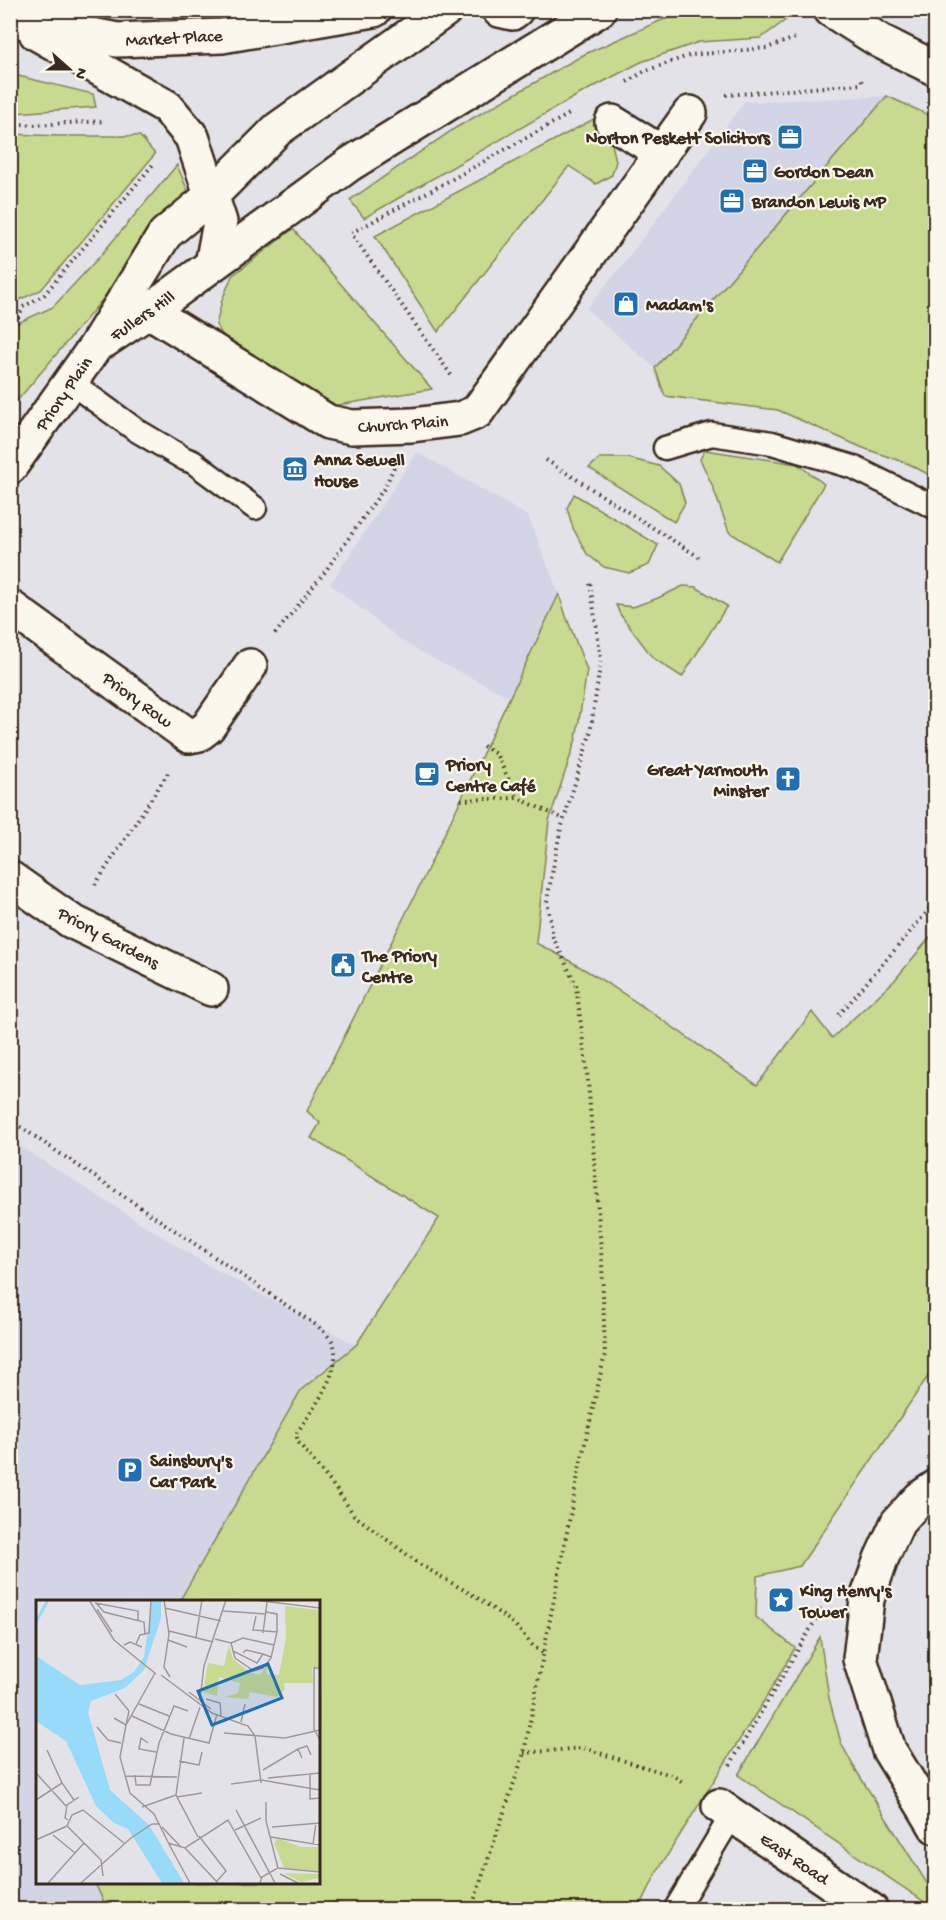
<svg xmlns="http://www.w3.org/2000/svg" width="946" height="1920" font-family="'Gochi Hand',sans-serif">
	<rect width="100%" height="100%" fill="#e4e2e9"/>
	<filter id="ink" filterUnits="userSpaceOnUse"><feTurbulence type="fractalNoise" baseFrequency=".0167" numOctaves="2"/><feDisplacementMap in="SourceGraphic" scale="12" xChannelSelector="R" yChannelSelector="G"/><feConvolveMatrix kernelMatrix="1 2 1 2 8 2 1 2 1" color-interpolation-filters="sRGB"/></filter>
	<g filter="url(#ink)">
		<!-- built -->
		<path fill="#d4d4e7" d="M887 96 655 368 586 309 624 263 744 102Z
			M417 452 528 516 559 594 510 697 439 662 402 641 330 584Z
			M10 1140 209 1266 356 1345 301 1390 189 1602H38V1882L95 1883 107 1909H11Z"/>
		<!-- green -->
		<path fill="#c8da8f" stroke="#828256" stroke-width="1.5" d="M700 10 775 11 790 17 761 38 699 42 641 62 578 95 364 218 350 200 457 127 585 54 662 20Z
			M10 74 93 94 96 107 15 113 11 110Z
			M887 96 935 118V478L909 464 863 448 778 410 665 396 655 368Z
			M618 106 598 137 612 144 616 161 612 175 596 184 569 166 438 332 375 236Z
			M11 134 60 136H140L155 154 41 290 17 301 10 300Z
			M177 165 190 196 11 408V326L53 307 101 255Z
			M293 229 432 389 333 406 226 340 216 325 222 300 232 276Z
			M705 450 797 464 824 484 777 562 729 532 712 485 700 459Z
			M600 458H628L659 466 679 484 685 503 674 522 589 468Z
			M574 494 658 545 649 565 629 573 604 567 587 554 573 528 567 508Z
			M683 586 696 587 727 606 682 677 653 658 620 614 616 605 633 607 658 598Z
			M559 594 566 616 587 670 576 739 549 821 536 943C615 982 684 1037 757 1085L812 1012 832 1038 894 981 935 931V1366L800 1566 757 1576 756 1617 795 1648 767 1696 658 1870 639 1909H107L95 1883 318 1882V1602H179L301 1390 356 1345 439 1218 311 1138 320 1123 307 1111 421 883Z
			M820 1637 829 1698 841 1743 854 1767 935 1896V1909L738 1775Z"/>
		<g fill="none" stroke-linecap="round" stroke-linejoin="round">
			<!-- service casing -->
			<g stroke="#3b2a1e" stroke-width="27">
				<path id="service" d="M70 382 136 430 185 459 193 462 255 508
					M665 448 712 434 772 443 853 467 936 508
					M675 1910 732 1815"/>
			</g>
			<!-- minor casing -->
			<g stroke="#3b2a1e" stroke-width="38">
				<path id="minor" d="M10 19 117 40 222 36 374 10
					M36 33 167 107 192 137 220 222 212 264
					M612 122 662 153
					M149 311 328 422 352 427 412 425 460 419 477 412 690 113
					M10 607 189 736 199 734 208 727 250 666
					M10 878 71 921 211 989
					M936 1487 920 1498 898 1522 881 1559 867 1599 860 1659 889 1750 936 1827
					M719 1806 871 1910"/>
			</g>
			<!-- tertiary casing -->
			<g stroke="#3b2a1e" stroke-width="38">
				<path id="tertiary" d="M831 10 880 41 936 69"/>
			</g>
			<!-- secondary casing -->
			<g stroke="#3b2a1e" stroke-width="38">
				<path id="secondary" d="M499 10 512 13 516 10
					M104 341 149 311 350 164 599 10
					M10 467 95 347 165 234 212 195 278 129 445 10"/>
			</g>
			<!-- path -->
			<path stroke="#3b2a1e" stroke-width="4" stroke-dasharray="1.5 4.5" stroke-linecap="butt" d="M627 82 645 71 691 55 767 48 795 38 797 35
				M726 95 861 84 862 80
				M10 123 32 125 104 121
				M10 334 23 307 44 295 155 162
				M451 375 351 233 456 177 571 113
				M546 460 699 557
				M275 634 324 573 385 487 394 467
				M483 746 496 754 518 798
				M461 800 518 798 564 819
				M95 885 168 773
				M839 1015 927 912 936 899
				M10 1120 319 1327C323 1332 329 1336 332 1341 346 1368 310 1413 296 1434L298 1442 336 1489 354 1515 421 1565 476 1597 513 1623 533 1646 543 1653
				M524 1753 583 1748 674 1776 684 1783
				M730 1765 822 1609
				M471 1910 524 1753 579 1470 605 1354 602 1263 588 1081 576 985 553 937 547 900 560 832 590 734 601 659 590 583"/>
			<!-- service -->
			<use href="#service" stroke="#fbf7ec" stroke-width="22"/>
			<!-- minor -->
			<use href="#minor" stroke="#fbf7ec" stroke-width="33"/>
			<!-- tertiary -->
			<use href="#tertiary" stroke="#fbf7ec" stroke-width="33"/>
			<!-- secondary -->
			<use href="#secondary" stroke="#fbf7ec" stroke-width="33"/>
		</g>
	</g>
	<!-- icons -->
	<defs>
		<g id="office-square" transform="scale(1.35)"><rect x="-9" y="-9" width="18" height="18" rx="4" fill="#1f6fb2" stroke="#fbf7ec"/><path d="M-6-3h4V-5.5h4V-3h4V5H-6ZM-1-4.5V-3h2v-1.5ZM-6 0V1H6V0Z" fill="#fff"/></g>
		<g id="shop-square" transform="scale(1.35)"><rect x="-9" y="-9" width="18" height="18" rx="4" fill="#1f6fb2" stroke="#fbf7ec"/><path d="M-5-2.5h2.3a2.7 3.5 0 0 1 5.4 0H5L5.5 6h-11ZM-1.5-2.5h3a1.5 2.3 0 0 0-3 0Z" fill="#fff"/></g>
		<g id="museum-square" transform="scale(1.35)"><rect x="-9" y="-9" width="18" height="18" rx="4" fill="#1f6fb2" stroke="#fbf7ec"/><path d="M0-6L6-3V-2H-6V-3ZM-5-1h2V3h-2ZM-1-1h2V3h-2ZM3-1h2V3H3ZM-6 4H6V6H-6Z" fill="#fff"/></g>
		<g id="cafe-square" transform="scale(1.35)"><rect x="-9" y="-9" width="18" height="18" rx="4" fill="#1f6fb2" stroke="#fbf7ec"/><path d="M-5.5-4.5H6V0H3Q3 3.5 0 3.5H-2.5Q-5.5 3.5-5.5 0ZM3-3.2v2h1.7v-2ZM-6 4.5H4V6H-6Z" fill="#fff"/></g>
		<g id="church-square" transform="scale(1.35)"><rect x="-9" y="-9" width="18" height="18" rx="4" fill="#1f6fb2" stroke="#fbf7ec"/><path d="M-1.2-6h2.4v3.5h3.3v2.4h-3.3V6h-2.4V-.1h-3.3v-2.4h3.3Z" fill="#fff"/></g>
		<g id="civic-square" transform="scale(1.35)"><rect x="-9" y="-9" width="18" height="18" rx="4" fill="#1f6fb2" stroke="#fbf7ec"/><path d="M-.6-6.5H3V-4.5H.6V-3L4-1V1h2V6H-6V1h2V-1L-.6-3ZM-1.2 2.5V6h2.4V2.5Z" fill="#fff"/></g>
		<g id="parking-square" transform="scale(1.35)"><rect x="-9" y="-9" width="18" height="18" rx="4" fill="#1f6fb2" stroke="#fbf7ec"/><path d="M-3.5-5.5H1a3.5 3.5 0 0 1 0 7H-1V5.5H-3.5ZM-1-3.4V-.6H.8a1.4 1.4 0 0 0 0-2.8Z" fill="#fff"/></g>
		<g id="sight-square" transform="scale(1.35)"><rect x="-9" y="-9" width="18" height="18" rx="4" fill="#1f6fb2" stroke="#fbf7ec"/><path d="M0-6L1.8-2.2L6-1.7L2.9 1.2L3.7 5.4L0 3.3L-3.7 5.4L-2.9 1.2L-6-1.7L-1.8-2.2Z" fill="#fff"/></g>
	</defs>
	<g fill-rule="evenodd">
		<use href="#office-square" x="790" y="137"/>
		<use href="#office-square" x="755" y="171"/>
		<use href="#office-square" x="732" y="201"/>
		<use href="#shop-square" x="626" y="304"/>
		<use href="#museum-square" x="295" y="469"/>
		<use href="#cafe-square" x="427" y="774"/>
		<use href="#church-square" x="788" y="779"/>
		<use href="#civic-square" x="343" y="965"/>
		<use href="#parking-square" x="130" y="1470"/>
		<use href="#sight-square" x="781" y="1600"/>
	</g>
	<g text-anchor="middle" stroke-width="4.5" stroke-linejoin="round" paint-order="stroke">
		<!-- street labels -->
		<g font-size="18" fill="#3b2a1e" stroke="#fbf7ec">
			<text transform="translate(174 37) rotate(-3)" y="6">Market Place</text>
			<text transform="translate(142 315) rotate(-35)" y="6">Fullers Hill</text>
			<text transform="translate(63 393) rotate(-55)" y="6">Priory Plain</text>
			<text transform="translate(403 423) rotate(-4)" y="6">Church Plain</text>
			<text transform="translate(138 699) rotate(36)" y="6">Priory Row</text>
			<text transform="translate(109 937) rotate(28)" y="6">Priory Gardens</text>
			<text transform="translate(795 1858) rotate(34)" y="6">East Road</text>
		</g>
		<!-- poi labels -->
		<g font-size="18" font-weight="bold" fill="#3b2a1e" stroke="#fbf7ec" text-anchor="start">
			<text x="770" y="143" text-anchor="end">Norton Peskett Solicitors</text>
			<text x="774" y="177">Gordon Dean</text>
			<text x="752" y="207">Brandon Lewis MP</text>
			<text x="646" y="310">Madam's</text>
			<text x="314" y="465">Anna Sewell<tspan x="314" dy="21">House</tspan></text>
			<text x="446" y="770">Priory<tspan x="446" dy="21">Centre Café</tspan></text>
			<text x="768" y="775" text-anchor="end">Great Yarmouth<tspan x="768" dy="21">Minster</tspan></text>
			<text x="362" y="961">The Priory<tspan x="362" dy="21">Centre</tspan></text>
			<text x="150" y="1466">Sainsbury's<tspan x="150" dy="21">Car Park</tspan></text>
			<text x="800" y="1596">King Henry's<tspan x="800" dy="21">Tower</tspan></text>
		</g>
	</g>
	<!-- overview -->
	<g transform="translate(36 1600)">
		<rect width="284" height="284" fill="#e4e2e9"/>
		<path d="M249 6 283 10V67L276 68 277 83H248L249 89 241 97 214 92 212 99 189 97 202 93 204 83 183 77 181 96 167 92 172 63 188 66 193 45 197 59 213 72 224 75 232 64 230 74 243 75 250 38ZM241 238 265 247H283V271L248 268 238 243ZM248 273 283 274V278L265 282Z" fill="#c8da8f"/>
		<path d="M116 0H125V18L108 70 89 88 55 101 52 112 74 190 113 225 148 283H126L92 229 78 223 60 206 30 141 0 121V56L44 85 85 80 98 72 108 57Z" fill="#97daf9"/>
		<path fill="none" stroke="#97daf9" stroke-width="3" d="M0 22 12 0"/>
		<path fill="none" stroke="#a09898" stroke-width="1.5" d="M53 0 78 40 120 74M128 0 133 34 128 67 134 77M217 0 284 8M59 3 102 11V21M60 3 68 12 108 22 109 35M129 8 185 21M61 9 76 32M187 11 230 14M220 16 217 30 241 32M133 31 177 42M227 33 231 2M160 37 166 0M179 39 195 43 207 38 238 45M132 40 151 47M195 43 199 58 218 71 227 68 235 58 241 32V14L230 12M100 44 104 35 113 33 115 0M88 45 94 42 106 47M197 51 221 63 227 54 235 57M207 53 210 50 227 54M284 68H278V129L284 140M119 73 90 125 84 157 94 193 118 214 135 248M125 75 176 113 212 126 219 136 225 183M153 92 175 109M79 94 93 111M164 99 168 66 190 0M170 99 184 103 185 116M103 104 133 116M96 116 135 134 173 143 181 114M78 118 90 125 93 111M205 122 209 104M61 127 72 140 85 143M188 133 249 138 284 130M148 138 140 195 162 237M153 139 164 107M112 143 105 138 103 149 120 152M262 149 271 146 275 155M11 150 26 183 38 200M143 161 163 165 166 152M227 170 262 149 266 158M0 173 30 206M274 173V199L284 198M99 175 100 185H114L123 143 138 106 152 111M89 176 141 177M232 178 284 173M195 184 225 180 284 190M141 197 166 193M0 200 26 183M106 207 140 195M200 210 239 283M32 220 29 218 31 205 43 197M31 226 36 215 47 210 88 243M126 227 145 247M236 227 284 223M199 230 225 218M17 235 39 253M163 236 190 271 181 281M235 237 284 245M0 240 31 226 65 260 67 276M132 243 149 248 192 220 225 278M277 244 280 223M134 246 154 283M149 248 182 283M242 268 284 272M244 274 262 283M12 283 48 243M45 283 95 238 116 224H124M224 283 226 277 242 268 230 221V202"/>
		<path fill="#1f6fb2" fill-opacity="0.15" stroke="#1f6fb2" stroke-width="3" d="M232 64 246 98 176 125 162 91Z"/>
		<rect width="284" height="284" fill="none" stroke="#3b2a1e" stroke-width="3"/>
	</g>
	<!-- margin -->
	<rect width="946" height="1920" fill="none" stroke="#fbf7ec" stroke-width="36"/>
	<rect x="18" y="18" width="910" height="1884" fill="none" stroke="#3b2a1e" stroke-width="2" filter="url(#ink)"/>
	<!-- north arrow -->
	<g transform="translate(69 69) rotate(111)" stroke="#fbf7ec" stroke-width="4.5" paint-order="stroke">
	<path d="M0-4.5L10 22L0 15L-10 22Z" fill="#3b2a1e"/>
	<text y="-9" font-size="16" font-weight="bold" text-anchor="middle" fill="#3b2a1e">N</text>
	</g>
</svg>
